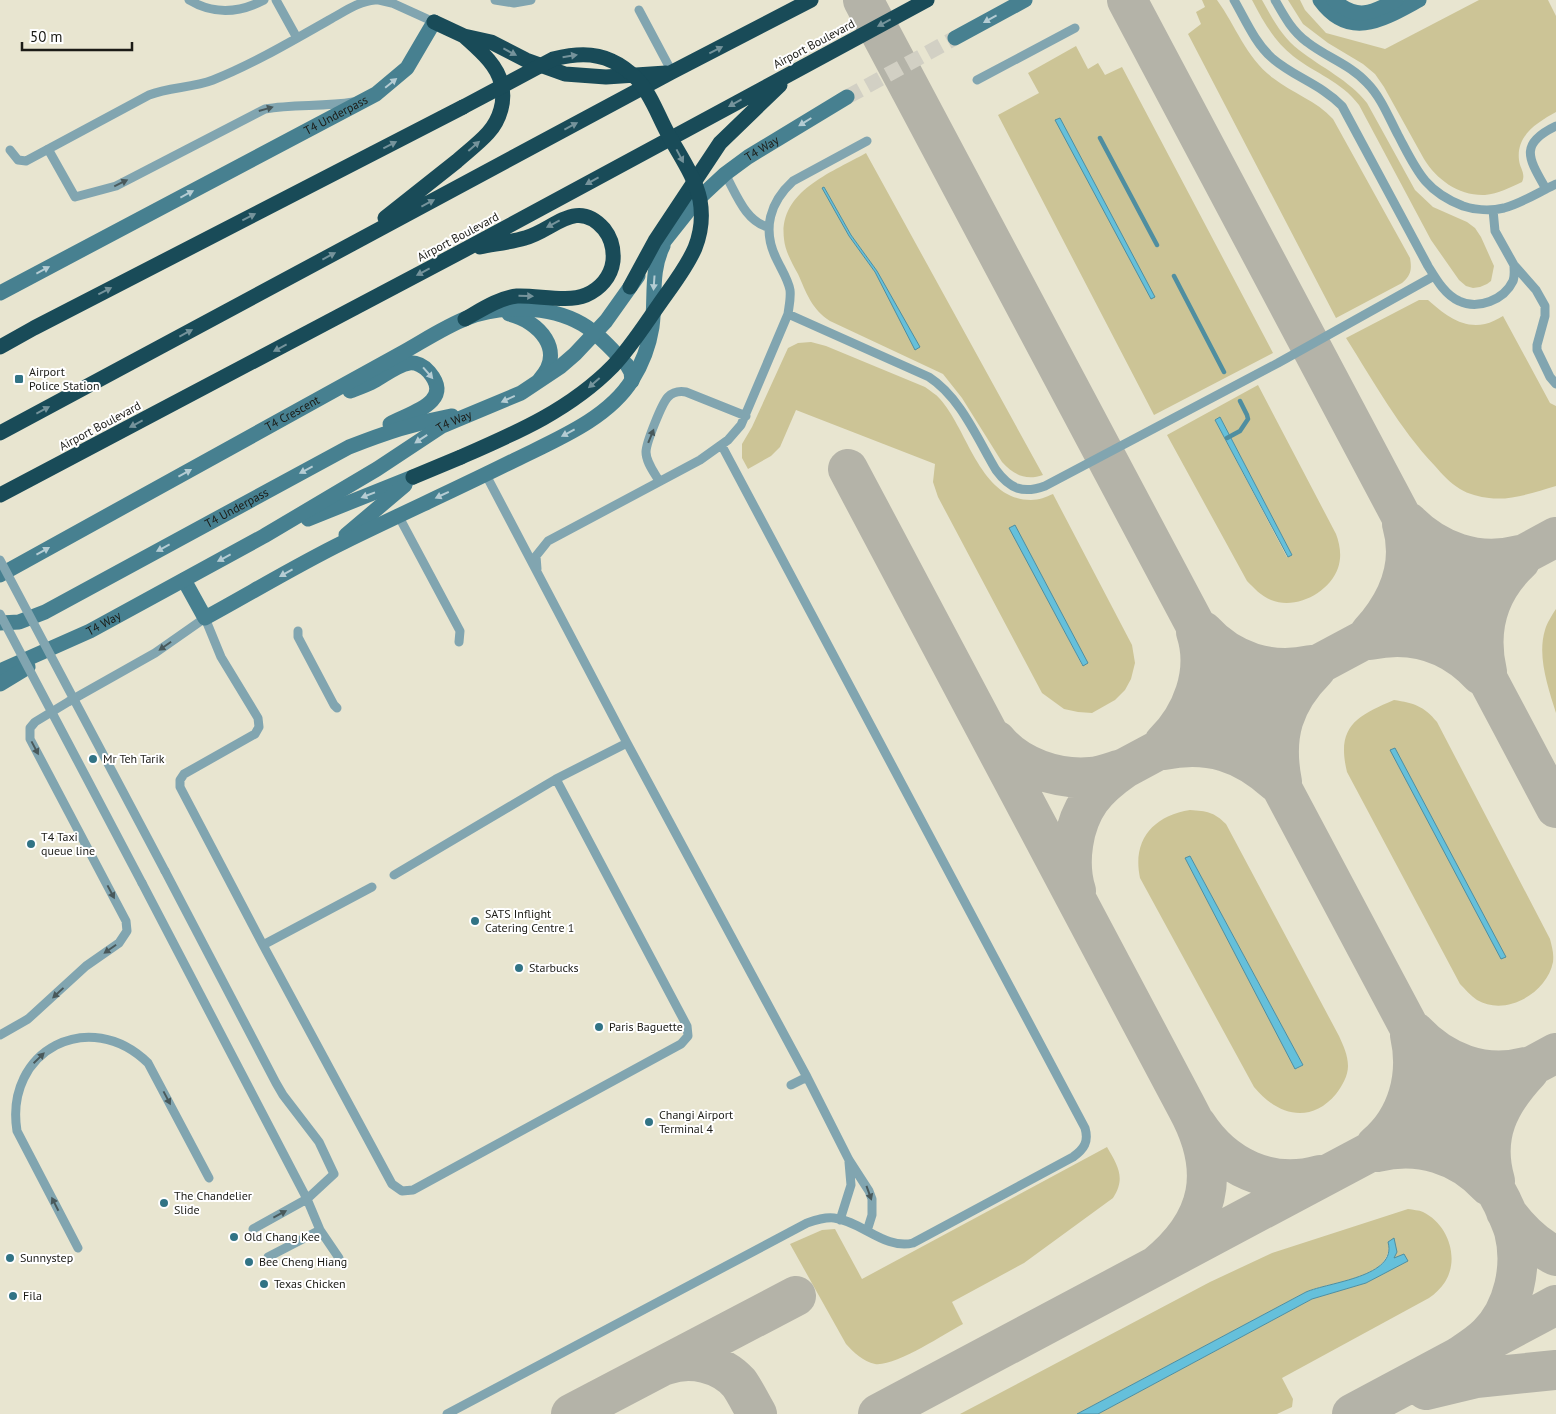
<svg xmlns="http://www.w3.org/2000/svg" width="1556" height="1414" font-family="'PT Sans',sans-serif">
	<rect width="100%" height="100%" fill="#f2f0e3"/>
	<!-- built -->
	<path fill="#e8e5d0" d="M0 0H1556V1414H0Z"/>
	<!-- green -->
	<path fill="#ccc496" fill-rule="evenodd" d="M1202 0H1217C1236 26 1246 58 1273 78 1292 93 1317 101 1333 119L1410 258C1412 270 1411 275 1402 283L1336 318 1188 34 1201 24 1196 12 1205 7Z
		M1252 0H1262C1272 18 1282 37 1299 50 1322 68 1349 80 1367 103L1415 190 1433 207 1467 222 1475 228 1481 237 1494 266 1491 281 1487 284 1480 287 1473 288 1466 286 1459 280 1431 240 1359 105C1341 81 1316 74 1293 56 1274 41 1263 21 1252 0Z
		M1288 0H1300L1305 10 1326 33 1385 49 1479 0H1548L1556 16V112C1538 122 1516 135 1519 160 1520 169 1526 173 1522 182 1511 187 1498 194 1485 195 1459 196 1437 180 1424 159L1384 87 1375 74 1363 64 1328 43 1303 24Z
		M1076 46 1088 69 1098 63 1105 75 1122 67 1273 353 1154 415 998 115 1039 93 1028 73Z
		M866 153 1043 475C1026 481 1014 475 1002 462L962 398 943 374 830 321C812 310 806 292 798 274 792 263 785 251 784 239 778 191 833 172 866 153ZM823 187H824L851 235 877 271 919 348 875 272 849 236Z
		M1419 300H1428C1444 314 1462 329 1485 324 1491 323 1497 319 1503 316L1550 403 1556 406V486C1535 492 1511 501 1489 498 1480 497 1468 494 1460 489 1450 483 1442 474 1435 466 1399 428 1374 382 1346 338Z
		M811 342 826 346 925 387C930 391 936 394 940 399 968 430 980 500 1031 500 1039 500 1046 497 1053 494L1132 645 1135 663 1131 679 1125 690 1115 700 1092 713 1078 712 1064 709 1042 693 938 497 933 482 935 464 796 410 780 447 771 456 748 469 742 458V444L752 427 788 348 798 343ZM1010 527 1087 663 1082 665Z
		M1258 385 1336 534C1340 545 1342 556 1338 568 1329 593 1296 610 1271 600 1261 596 1254 588 1247 581L1167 435ZM1220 417 1292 555 1287 557 1215 420Z
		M1556 609V713C1548 687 1537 656 1545 630 1547 623 1552 615 1556 609Z
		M1394 700C1414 703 1424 706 1437 722L1550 939C1552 947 1554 953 1553 962 1547 993 1506 1017 1477 1000 1471 996 1465 989 1460 984L1347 772C1336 727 1356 716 1394 700Z
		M1190 810C1207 811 1214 812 1226 824L1339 1036C1343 1045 1348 1055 1348 1066 1348 1076 1342 1086 1336 1094 1310 1125 1277 1115 1254 1087L1140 878C1132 840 1153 816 1190 810ZM1190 856 1303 1065 1296 1069 1185 858Z
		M1107 1147C1118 1166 1126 1178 1113 1198L1024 1263 952 1302 963 1324C944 1334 895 1367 875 1364 863 1361 854 1353 846 1344L790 1244 822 1230 835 1229 862 1279Z
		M1408 1209C1413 1210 1419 1210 1423 1212 1448 1224 1460 1258 1445 1282 1441 1288 1435 1294 1429 1298L1282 1378 1293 1399 1292 1407 1277 1414H1098L1312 1299 1366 1283 1407 1261 1394 1259 1389 1247C1387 1280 1331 1281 1306 1292L1077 1414H960L1210 1282 1272 1253Z"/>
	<!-- water -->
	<path fill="#65c0db" stroke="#4f8ea0" d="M1060 118 1155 297 1151 299 1055 120Z
		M824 187 851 235 877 271 920 347 915 350 875 272 849 236 822 188Z
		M1220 417 1292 555 1288 557 1215 420Z
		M1015 525 1088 663 1083 666 1009 528Z
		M1395 748 1506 957 1501 959 1390 750Z
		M1190 856 1303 1065 1295 1069 1185 858Z
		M1394 1238 1397 1252 1394 1258 1404 1254 1408 1261 1366 1283 1312 1299 1098 1414H1077L1306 1292C1329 1282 1398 1277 1388 1242Z"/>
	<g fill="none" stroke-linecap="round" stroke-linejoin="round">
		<!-- stream -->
		<path stroke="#4f8ea0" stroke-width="4.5" d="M1100 138 1157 245
			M1174 276 1224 372
			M1227 438 1240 431 1248 419 1247 415 1240 401"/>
		<!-- taxiway -->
		<path stroke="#b4b3a8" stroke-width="40" d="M863 0 1502 1202C1506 1211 1511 1221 1514 1231 1523 1266 1514 1309 1488 1335 1479 1344 1469 1350 1460 1356
			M1127 0 1556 808
			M848 469 1187 1108C1221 1170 1212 1221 1156 1266
			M1408 522C1437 551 1477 566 1519 555
			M1203 631C1231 662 1271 674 1311 665
			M1370 633C1397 603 1414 565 1402 524
			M1370 640C1412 631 1451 643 1481 675
			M1487 672C1477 628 1488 591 1520 561
			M996 740C1018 767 1057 780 1091 777 1102 776 1114 771 1125 768
			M1164 743C1192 715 1209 672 1196 632
			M1163 750C1209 741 1243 752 1277 783
			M1282 782C1273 736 1283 702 1316 669
			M1076 891C1067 862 1073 824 1090 800 1099 787 1112 777 1125 768L1556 537
			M1415 1032C1443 1062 1484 1078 1525 1067
			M1196 1124C1224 1167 1270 1189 1320 1175
			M1376 1145C1408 1118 1419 1075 1410 1035
			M1377 1152C1419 1142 1460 1154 1489 1186
			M1495 1181C1482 1136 1499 1103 1529 1071
			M1506 1212C1520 1231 1535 1246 1556 1256
			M666 1365C691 1356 721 1363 739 1383 746 1393 751 1404 757 1414
			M1426 1390 1476 1378 1556 1370
			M571 1414 796 1296
			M878 1414 1556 1053
			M1352 1414 1556 1305"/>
		<!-- secondary-tunnel -->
		<path stroke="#d2d0c4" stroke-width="15" stroke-dasharray="15 8" stroke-linecap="butt" d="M847 97 955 38"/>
		<!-- lane -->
		<path stroke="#81a5b0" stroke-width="9" d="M189 0C214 15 239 13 264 0
			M276 0 297 38
			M379 0 392 3 434 22
			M495 0 514 3 531 0
			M1234 0C1245 19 1255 43 1272 58 1294 77 1322 85 1342 106L1428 266C1436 279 1445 295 1459 301 1478 310 1504 300 1513 281 1515 276 1514 270 1514 265
			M1275 0C1284 16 1292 31 1307 42 1326 57 1351 65 1367 83 1381 97 1389 118 1398 135 1416 169 1424 191 1463 206 1475 210 1491 211 1504 208 1522 203 1539 192 1556 184
			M639 10 672 72
			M977 80 1075 28
			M48 149 75 197 116 186 265 109C294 104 324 107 353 102
			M10 150 18 160 26 161 149 95C169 87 192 88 213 80 253 64 292 41 329 20 344 12 359 1 375 0
			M725 174C736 193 745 221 768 227
			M1546 189C1529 159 1518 144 1556 126
			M1493 210 1495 231 1514 265 1536 290 1545 306V316L1537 345V350L1550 377 1556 384
			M788 314 929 377C960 397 977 438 996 470 1010 489 1023 494 1045 486L1278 363 1434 276
			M486 475 627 743 807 1077 849 1160 869 1191 872 1199V1215L867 1231
			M659 481C654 472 646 462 646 452 646 443 662 403 668 397 673 392 680 391 686 392L746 416
			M398 515 460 631 459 642
			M537 569 536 556 548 541 700 460 728 440 741 425 788 314C789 306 791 298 790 290 788 279 781 269 776 258 762 229 770 202 793 181L867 141
			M298 631V637L334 705 337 708
			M165 871 276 1083 283 1095 319 1142 334 1174 307 1199 253 1229
			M394 875 556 779 627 743
			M142 883 307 1199 320 1230 339 1258
			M263 945 372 887
			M0 1035 28 1019 86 966 119 943 127 931 126 921 30 739V728L35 722 68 702 155 653 205 618 221 657 258 718 259 727 255 734 184 774 180 780V787L263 945 392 1184 402 1191 413 1190 681 1044 688 1036 687 1026 556 779
			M791 1085 807 1077
			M840 1220 851 1185 849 1162
			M78 1248 17 1131C4 1050 90 1006 148 1063L209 1178
			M268 1257 320 1230
			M447 1414 807 1223C816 1220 825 1217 834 1218 861 1221 885 1250 913 1243L1073 1157C1084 1149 1089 1142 1085 1128L722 446"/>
		<!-- secondary -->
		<g stroke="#478090" stroke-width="15">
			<path d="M1320 0C1350 41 1384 19 1419 0"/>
			<path d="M1334 0C1356 21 1373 13 1396 0"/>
			<path d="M955 38 1025 0"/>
			<path id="s1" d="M654 254 696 201 725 174 748 157 847 97"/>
			<path id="s2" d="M0 293 376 94 407 68 434 22"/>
			<path d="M509 314C539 321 566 351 540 379"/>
			<path d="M350 391C358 388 367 385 374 381 385 375 397 365 409 363 416 362 424 366 429 372 455 403 409 413 390 424"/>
			<path d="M308 519 413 477"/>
			<path d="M346 535 405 485"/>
			<path id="s3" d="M0 575 400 354C422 342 444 327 467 318 501 305 549 305 582 324 599 334 613 351 627 365L631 372 632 381"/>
			<path d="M184 580 205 618C251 593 297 565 344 542 401 514 459 488 515 460 555 440 608 419 632 380 642 364 649 346 652 327 656 299 650 272 663 246"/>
			<path id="s4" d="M0 623 19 622 45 612 349 447C385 433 414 423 452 416"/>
			<path id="s5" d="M0 671 90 631 264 536 377 469 442 426 521 393 560 367 575 354 606 321 638 276"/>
			<path d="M0 684 28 667"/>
		</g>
		<!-- highway -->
		<path stroke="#194b58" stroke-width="15" d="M434 22 464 36 491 42 526 60 565 74 606 77 666 73
			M385 218C409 199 433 180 457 161 467 152 479 143 488 133 500 120 506 100 501 83 497 64 478 49 464 36
			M630 287 655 241 720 143 780 85
			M465 319C481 310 499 298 517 296 538 295 567 303 586 295 600 289 611 277 613 261 614 249 612 239 604 229 576 197 553 231 525 238 511 242 495 244 480 247
			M0 347 34 328 463 107
			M0 433 672 72 811 0
			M413 477 461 457
			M0 495 466 249 927 0"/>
		<!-- lane-bridge -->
		<path stroke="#81a5b0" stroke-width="9" d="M0 560 165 871
			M0 614 142 883"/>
		<!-- highway-bridge -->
		<path stroke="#194b58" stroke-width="15" d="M461 457C516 433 570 410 613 366 630 348 644 326 658 306 671 287 686 269 695 248 701 233 703 217 700 200 695 176 678 153 667 132 658 115 650 93 637 79 631 73 621 65 612 61 593 52 574 54 553 59L463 107"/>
	</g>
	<!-- one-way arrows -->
	<defs><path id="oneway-solid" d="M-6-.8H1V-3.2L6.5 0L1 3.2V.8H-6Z" transform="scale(1.25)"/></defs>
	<g fill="#b5ccd3">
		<use href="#oneway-solid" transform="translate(990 19) rotate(151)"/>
		<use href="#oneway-solid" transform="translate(391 83) rotate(-39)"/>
		<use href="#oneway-solid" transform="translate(805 122) rotate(148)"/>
		<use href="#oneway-solid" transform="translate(187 194) rotate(-28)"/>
		<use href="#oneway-solid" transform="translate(43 270) rotate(-28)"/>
		<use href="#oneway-solid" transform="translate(654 283) rotate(94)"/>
		<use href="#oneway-solid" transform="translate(428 373) rotate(49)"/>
		<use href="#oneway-solid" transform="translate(508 399) rotate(155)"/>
		<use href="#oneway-solid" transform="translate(568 433) rotate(152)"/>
		<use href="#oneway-solid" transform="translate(421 439) rotate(147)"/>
		<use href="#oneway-solid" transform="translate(306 470) rotate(152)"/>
		<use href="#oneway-solid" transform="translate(185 473) rotate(-29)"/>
		<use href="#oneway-solid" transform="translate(368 495) rotate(159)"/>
		<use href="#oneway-solid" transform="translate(442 495) rotate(155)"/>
		<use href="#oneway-solid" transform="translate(163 548) rotate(152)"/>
		<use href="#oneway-solid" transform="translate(43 551) rotate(-29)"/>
		<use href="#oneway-solid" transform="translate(224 558) rotate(152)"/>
		<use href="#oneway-solid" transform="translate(286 573) rotate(151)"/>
	</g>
	<g fill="#75939b">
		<use href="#oneway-solid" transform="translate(884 23) rotate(152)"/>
		<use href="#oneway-solid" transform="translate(716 50) rotate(-27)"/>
		<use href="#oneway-solid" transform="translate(510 52) rotate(28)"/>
		<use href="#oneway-solid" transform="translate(570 56) rotate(-9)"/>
		<use href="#oneway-solid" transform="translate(735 103) rotate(151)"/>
		<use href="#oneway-solid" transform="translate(571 126) rotate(-28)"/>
		<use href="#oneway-solid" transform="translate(390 145) rotate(-27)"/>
		<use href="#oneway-solid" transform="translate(474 146) rotate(-41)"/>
		<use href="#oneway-solid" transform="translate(680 156) rotate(62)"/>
		<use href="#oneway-solid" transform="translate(592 181) rotate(151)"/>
		<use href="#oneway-solid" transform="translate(428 203) rotate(-28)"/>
		<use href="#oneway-solid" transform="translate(249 217) rotate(-27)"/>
		<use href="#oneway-solid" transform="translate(553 224) rotate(152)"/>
		<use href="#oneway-solid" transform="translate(329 256) rotate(-28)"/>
		<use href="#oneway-solid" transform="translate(423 272) rotate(152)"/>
		<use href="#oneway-solid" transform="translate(105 291) rotate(-27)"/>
		<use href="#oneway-solid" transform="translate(526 296) rotate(1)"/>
		<use href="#oneway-solid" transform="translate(186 333) rotate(-28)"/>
		<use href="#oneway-solid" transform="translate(280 348) rotate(152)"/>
		<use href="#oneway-solid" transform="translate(594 383) rotate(139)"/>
		<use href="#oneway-solid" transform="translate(43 410) rotate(-28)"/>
		<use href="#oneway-solid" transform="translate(136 424) rotate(152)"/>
	</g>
	<g fill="#49595b">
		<use href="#oneway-solid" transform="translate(266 109) rotate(-16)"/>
		<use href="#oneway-solid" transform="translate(121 183) rotate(-26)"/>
		<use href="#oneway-solid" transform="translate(651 436) rotate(-68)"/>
		<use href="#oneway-solid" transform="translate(165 646) rotate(145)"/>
		<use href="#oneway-solid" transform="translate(35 748) rotate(62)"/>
		<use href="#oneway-solid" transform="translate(111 892) rotate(62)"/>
		<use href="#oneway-solid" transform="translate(110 949) rotate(145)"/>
		<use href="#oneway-solid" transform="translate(58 993) rotate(137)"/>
		<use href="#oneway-solid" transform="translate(39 1058) rotate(-44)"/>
		<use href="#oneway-solid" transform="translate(167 1098) rotate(62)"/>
		<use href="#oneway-solid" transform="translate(869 1193) rotate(70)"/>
		<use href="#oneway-solid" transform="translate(55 1204) rotate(-117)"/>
		<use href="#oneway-solid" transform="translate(280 1214) rotate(-28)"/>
	</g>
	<!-- markers -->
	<g fill="#317385" stroke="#fff" stroke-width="2">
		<rect x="14" y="374" width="10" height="10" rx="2.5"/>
		<circle cx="93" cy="759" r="5"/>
		<circle cx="31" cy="844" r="5"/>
		<circle cx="475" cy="921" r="5"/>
		<circle cx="519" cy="968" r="5"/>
		<circle cx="599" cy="1027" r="5"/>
		<circle cx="649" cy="1122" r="5"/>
		<circle cx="164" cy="1203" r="5"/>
		<circle cx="234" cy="1237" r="5"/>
		<circle cx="10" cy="1258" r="5"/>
		<circle cx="249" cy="1262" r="5"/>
		<circle cx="264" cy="1284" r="5"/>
		<circle cx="13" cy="1296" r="5"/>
	</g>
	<g text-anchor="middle" stroke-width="4" stroke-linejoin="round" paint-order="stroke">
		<!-- street labels -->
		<g font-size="12" fill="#1b1b16" stroke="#fff">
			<text transform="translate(814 44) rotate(-28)" y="4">Airport Boulevard</text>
			<text dy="4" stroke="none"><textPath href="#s2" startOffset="380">T4 Underpass</textPath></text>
			<text dy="4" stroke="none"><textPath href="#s1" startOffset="152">T4 Way</textPath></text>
			<text transform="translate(458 237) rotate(-28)" y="4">Airport Boulevard</text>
			<text dy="4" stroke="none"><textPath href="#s3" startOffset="334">T4 Crescent</textPath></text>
			<text dy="4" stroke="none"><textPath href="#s5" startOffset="519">T4 Way</textPath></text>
			<text transform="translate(100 426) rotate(-28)" y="4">Airport Boulevard</text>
			<text dy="4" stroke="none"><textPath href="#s4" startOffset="265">T4 Underpass</textPath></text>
			<text dy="4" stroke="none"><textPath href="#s5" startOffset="114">T4 Way</textPath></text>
		</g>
		<!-- poi labels -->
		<g font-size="12" fill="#1b1b16" stroke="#fff" text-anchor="start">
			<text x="29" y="376">Airport<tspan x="29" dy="14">Police Station</tspan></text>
			<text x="103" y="763">Mr Teh Tarik</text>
			<text x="41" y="841">T4 Taxi<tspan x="41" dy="14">queue line</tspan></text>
			<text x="485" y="918">SATS Inflight<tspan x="485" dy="14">Catering Centre 1</tspan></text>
			<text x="529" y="972">Starbucks</text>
			<text x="609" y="1031">Paris Baguette</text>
			<text x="659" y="1119">Changi Airport<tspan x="659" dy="14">Terminal 4</tspan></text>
			<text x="174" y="1200">The Chandelier<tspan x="174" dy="14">Slide</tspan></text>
			<text x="244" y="1241">Old Chang Kee</text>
			<text x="20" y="1262">Sunnystep</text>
			<text x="259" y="1266">Bee Cheng Hiang</text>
			<text x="274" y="1288">Texas Chicken</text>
			<text x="23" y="1300">Fila</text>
		</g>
	</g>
	<!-- scale -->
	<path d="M22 42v8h110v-8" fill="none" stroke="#1b1b16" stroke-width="2.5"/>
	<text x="30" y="42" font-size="15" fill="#1b1b16" stroke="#ffffff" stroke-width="4" paint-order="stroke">50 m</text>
</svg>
